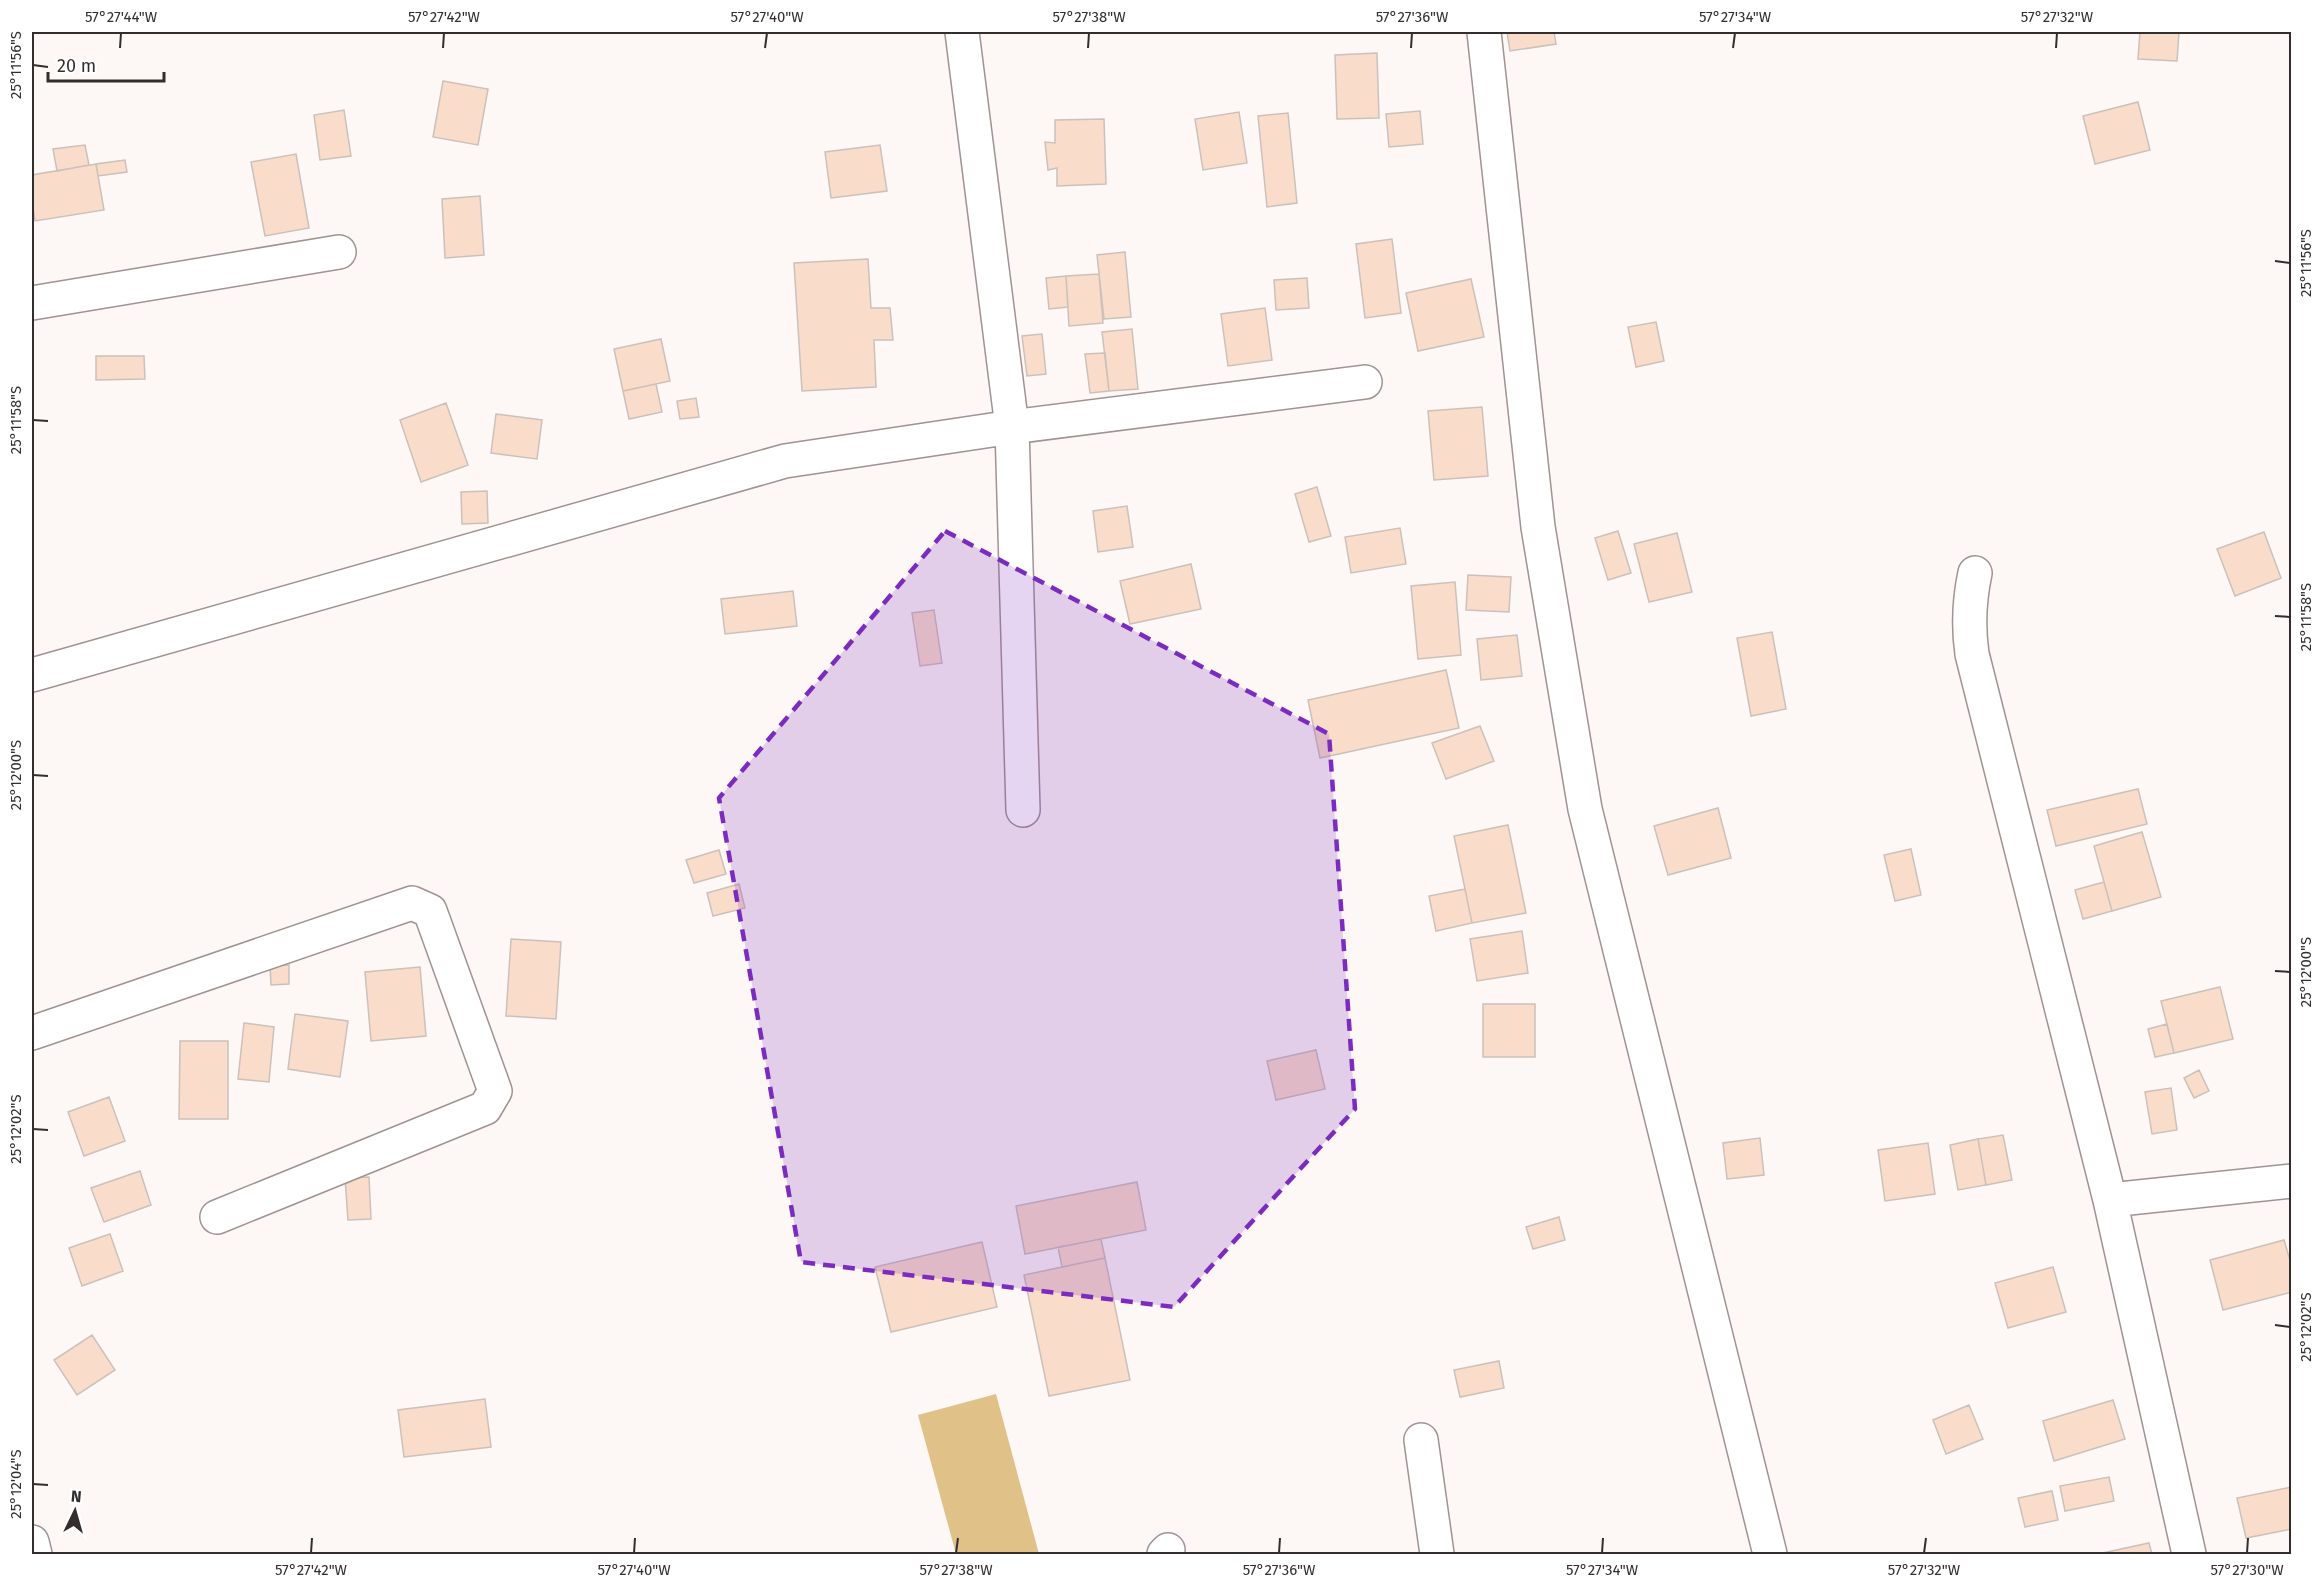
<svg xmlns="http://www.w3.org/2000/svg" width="2323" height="1586" font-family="'Fira Sans',sans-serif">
	<rect width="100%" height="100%" fill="#fdf7f6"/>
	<!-- green -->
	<path fill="#e0c188" d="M996 1394 1039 1554H956L918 1415Z"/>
	<!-- building -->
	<path fill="#f9dcc9" stroke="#ccc1ba" stroke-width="1.5" d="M1507 32H1554L1556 44 1510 51Z
		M2140 32H2179L2177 61 2138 59Z
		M1377 53 1379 118 1337 119 1335 55Z
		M443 81 488 89 478 145 433 137Z
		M2138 102 2150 150 2095 164 2083 116Z
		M344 110 351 156 320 160 314 115Z
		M1420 111 1423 144 1389 147 1386 114Z
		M1239 112 1247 163 1203 170 1195 119Z
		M1288 113 1297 203 1267 207 1258 116Z
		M1104 119 1106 184 1057 186V168L1048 170 1045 142 1055 143V120Z
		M85 145 89 165 57 171 53 149Z
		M880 145 887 191 831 198 825 152Z
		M296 154 309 228 265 236 251 162Z
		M125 160 127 172 98 176 96 164Z
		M96 164 104 210 35 221 32 200V175Z
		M480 196 484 255 445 258 442 199Z
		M1392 239 1401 313 1365 318 1356 244Z
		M1125 252 1131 317 1104 319 1097 255Z
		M868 259 871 308H890L893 340H874L876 387 802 391 794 263Z
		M1099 274 1103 323 1069 326 1066 276Z
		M1066 276 1068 307 1049 309 1046 278Z
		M1307 278 1309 308 1276 310 1274 280Z
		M1471 279 1484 337 1418 351 1406 293Z
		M1265 308 1272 360 1228 366 1221 314Z
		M1656 322 1664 361 1636 367 1628 327Z
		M1132 329 1138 389 1109 391 1102 332Z
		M1042 334 1046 374 1027 376 1022 336Z
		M661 339 670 381 623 391 614 349Z
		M1105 353 1109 391 1090 393 1085 354Z
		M96 356H144L145 379 96 380Z
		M656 384 662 412 629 419 623 391Z
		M696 398 699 417 680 419 677 401Z
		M446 403 468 465 421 482 400 420Z
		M1482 407 1488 476 1434 480 1428 411Z
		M496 414 542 420 537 459 491 453Z
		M1317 487 1331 536 1309 542 1295 494Z
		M487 491 488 523 462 524 461 492Z
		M1127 506 1133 547 1098 552 1093 511Z
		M1400 528 1406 564 1351 573 1345 537Z
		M1618 531 1631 573 1608 580 1595 538Z
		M2264 532 2281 578 2235 596 2217 549Z
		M1677 533 1692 592 1649 602 1634 544Z
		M1191 564 1201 609 1130 624 1120 581Z
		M1468 575 1511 577 1509 612 1466 610Z
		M1455 582 1461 655 1418 659 1411 586Z
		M793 591 797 626 725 634 721 599Z
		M934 610 942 663 920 666 912 613Z
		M1772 632 1786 709 1751 716 1737 638Z
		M1517 635 1522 676 1481 680 1477 639Z
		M1446 670 1459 728 1320 758 1308 700Z
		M1480 726 1494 761 1446 779 1432 743Z
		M2138 789 2147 824 2056 846 2047 810Z
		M1718 808 1731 858 1668 875 1654 826Z
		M1508 825 1526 913 1472 923 1454 836Z
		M2142 832 2161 897 2112 911 2094 846Z
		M1911 849 1921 895 1895 901 1884 855Z
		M719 850 726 874 694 883 686 860Z
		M2104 882 2112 911 2083 919 2075 890Z
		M739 884 745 908 713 916 707 893Z
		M1465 889 1472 923 1436 931 1429 896Z
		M1522 931 1528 973 1477 981 1470 939Z
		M511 939 561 942 556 1019 506 1016Z
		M289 965V984L271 985 270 966Z
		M420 967 426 1036 371 1041 365 972Z
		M2220 987 2233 1039 2174 1053 2161 1001Z
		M1483 1004H1535V1057H1483Z
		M295 1014 348 1021 340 1077 288 1069Z
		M244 1023 274 1027 269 1082 238 1079Z
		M2167 1024 2174 1053 2155 1057 2148 1029Z
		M180 1041H228V1119H179Z
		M1316 1050 1325 1089 1276 1100 1267 1061Z
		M2199 1070 2209 1091 2194 1098 2184 1078Z
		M2171 1088 2177 1130 2152 1134 2145 1092Z
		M109 1097 125 1141 84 1156 68 1112Z
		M2003 1135 2012 1180 1986 1185 1978 1139Z
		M1760 1138 1764 1175 1727 1179 1723 1143Z
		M1978 1139 1986 1185 1958 1190 1950 1145Z
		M1928 1143 1935 1194 1885 1201 1878 1150Z
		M140 1171 151 1205 104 1222 91 1188Z
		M369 1177 371 1219 348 1220 345 1178Z
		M1137 1182 1146 1230 1025 1254 1016 1206Z
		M1559 1217 1565 1240 1533 1249 1526 1227Z
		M110 1234 123 1271 82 1286 69 1248Z
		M1101 1239 1105 1258 1062 1267 1058 1247Z
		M2284 1240 2292 1267V1292L2223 1310 2210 1260Z
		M982 1242 997 1307 891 1332 875 1267Z
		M1105 1258 1130 1380 1049 1396 1024 1275Z
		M2053 1267 2066 1312 2008 1328 1995 1283Z
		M92 1335 115 1370 77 1395 54 1360Z
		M1499 1361 1504 1388 1460 1397 1454 1370Z
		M485 1399 491 1447 404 1457 398 1410Z
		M2113 1400 2125 1439 2054 1461 2043 1421Z
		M1969 1405 1983 1439 1946 1454 1933 1420Z
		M2109 1477 2114 1501 2065 1511 2060 1486Z
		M2292 1487V1529L2246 1538 2237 1498Z
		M2052 1491 2058 1520 2025 1527 2018 1498Z
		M2149 1543 2152 1554H2098Z"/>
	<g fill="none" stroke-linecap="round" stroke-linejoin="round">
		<!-- minor casing -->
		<g stroke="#a09391" stroke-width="36">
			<path id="minor" d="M962 32 1012 427 1023 810
				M1484 32 1538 527 1585 809 1770 1554
				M32 303 339 252
				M1975 573C1969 601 1968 626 1972 654L2110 1200 2189 1554
				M32 675 785 461 1012 427 1365 382
				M32 1033 412 903 430 911 495 1091 485 1108 217 1217
				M2110 1200 2292 1181
				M1421 1440 1437 1554
				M32 1542 35 1554
				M1164 1554 1168 1550"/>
		</g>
		<!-- minor -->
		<use href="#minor" stroke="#fff" stroke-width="33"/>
	</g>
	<!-- marked area -->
	<path fill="#7b2cbf" fill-opacity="0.2" stroke="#7b2cbf" stroke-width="4.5" stroke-dasharray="12 8" stroke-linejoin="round" d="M945 531 1329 734 1355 1109 1174 1307 801 1262 719 798Z"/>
	<!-- ticks -->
	<path fill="none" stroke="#332e2d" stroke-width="2" d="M120 48 121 33M443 48 444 33M765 48 767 33M1088 48 1089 33M1411 48 1412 33M1733 48 1735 33M2056 48 2057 33M33 65 48 67M2275 261 2290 263M33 420 48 421M2275 616 2290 617M33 775 48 776M2275 971 2290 972M33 1129 48 1130M2275 1325 2290 1327M33 1484 48 1485M311 1553 312 1538M634 1553 635 1538M956 1553 958 1538M1279 1553 1280 1538M1602 1553 1603 1538M1924 1553 1926 1538M2247 1553 2248 1538"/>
	<!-- border -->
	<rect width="2323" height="1586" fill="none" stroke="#ffffff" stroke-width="66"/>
	<!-- north arrow -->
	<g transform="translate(75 1511) rotate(5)" stroke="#ffffff" stroke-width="4.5" paint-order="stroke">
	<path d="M0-4.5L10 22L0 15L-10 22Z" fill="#332e2d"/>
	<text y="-9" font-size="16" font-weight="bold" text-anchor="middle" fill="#332e2d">N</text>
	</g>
	<!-- scale -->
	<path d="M48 72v9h116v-9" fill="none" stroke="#332e2d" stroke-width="3"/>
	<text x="57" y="72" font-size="18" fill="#332e2d" stroke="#ffffff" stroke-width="4.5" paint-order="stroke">20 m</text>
	<rect x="33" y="33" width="2257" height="1520" fill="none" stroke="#332e2d" stroke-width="2"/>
	<g font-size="15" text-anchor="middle" fill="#332e2d">
		<text x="121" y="22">57°27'44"W</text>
		<text x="444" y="22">57°27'42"W</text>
		<text x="767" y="22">57°27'40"W</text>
		<text x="1089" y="22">57°27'38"W</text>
		<text x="1412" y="22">57°27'36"W</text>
		<text x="1735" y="22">57°27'34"W</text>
		<text x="2057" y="22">57°27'32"W</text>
		<text transform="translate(16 65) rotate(-90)" y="5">25°11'56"S</text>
		<text transform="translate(2306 263) rotate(-90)" y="5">25°11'56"S</text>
		<text transform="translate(16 420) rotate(-90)" y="5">25°11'58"S</text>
		<text transform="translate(2306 617) rotate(-90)" y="5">25°11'58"S</text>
		<text transform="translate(16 775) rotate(-90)" y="5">25°12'00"S</text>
		<text transform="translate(2306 972) rotate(-90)" y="5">25°12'00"S</text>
		<text transform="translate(16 1129) rotate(-90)" y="5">25°12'02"S</text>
		<text transform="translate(2306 1327) rotate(-90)" y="5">25°12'02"S</text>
		<text transform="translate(16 1484) rotate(-90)" y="5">25°12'04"S</text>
		<text x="311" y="1575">57°27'42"W</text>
		<text x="634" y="1575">57°27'40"W</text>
		<text x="956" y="1575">57°27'38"W</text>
		<text x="1279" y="1575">57°27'36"W</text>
		<text x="1602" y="1575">57°27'34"W</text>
		<text x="1924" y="1575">57°27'32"W</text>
		<text x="2247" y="1575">57°27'30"W</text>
	</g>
</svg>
